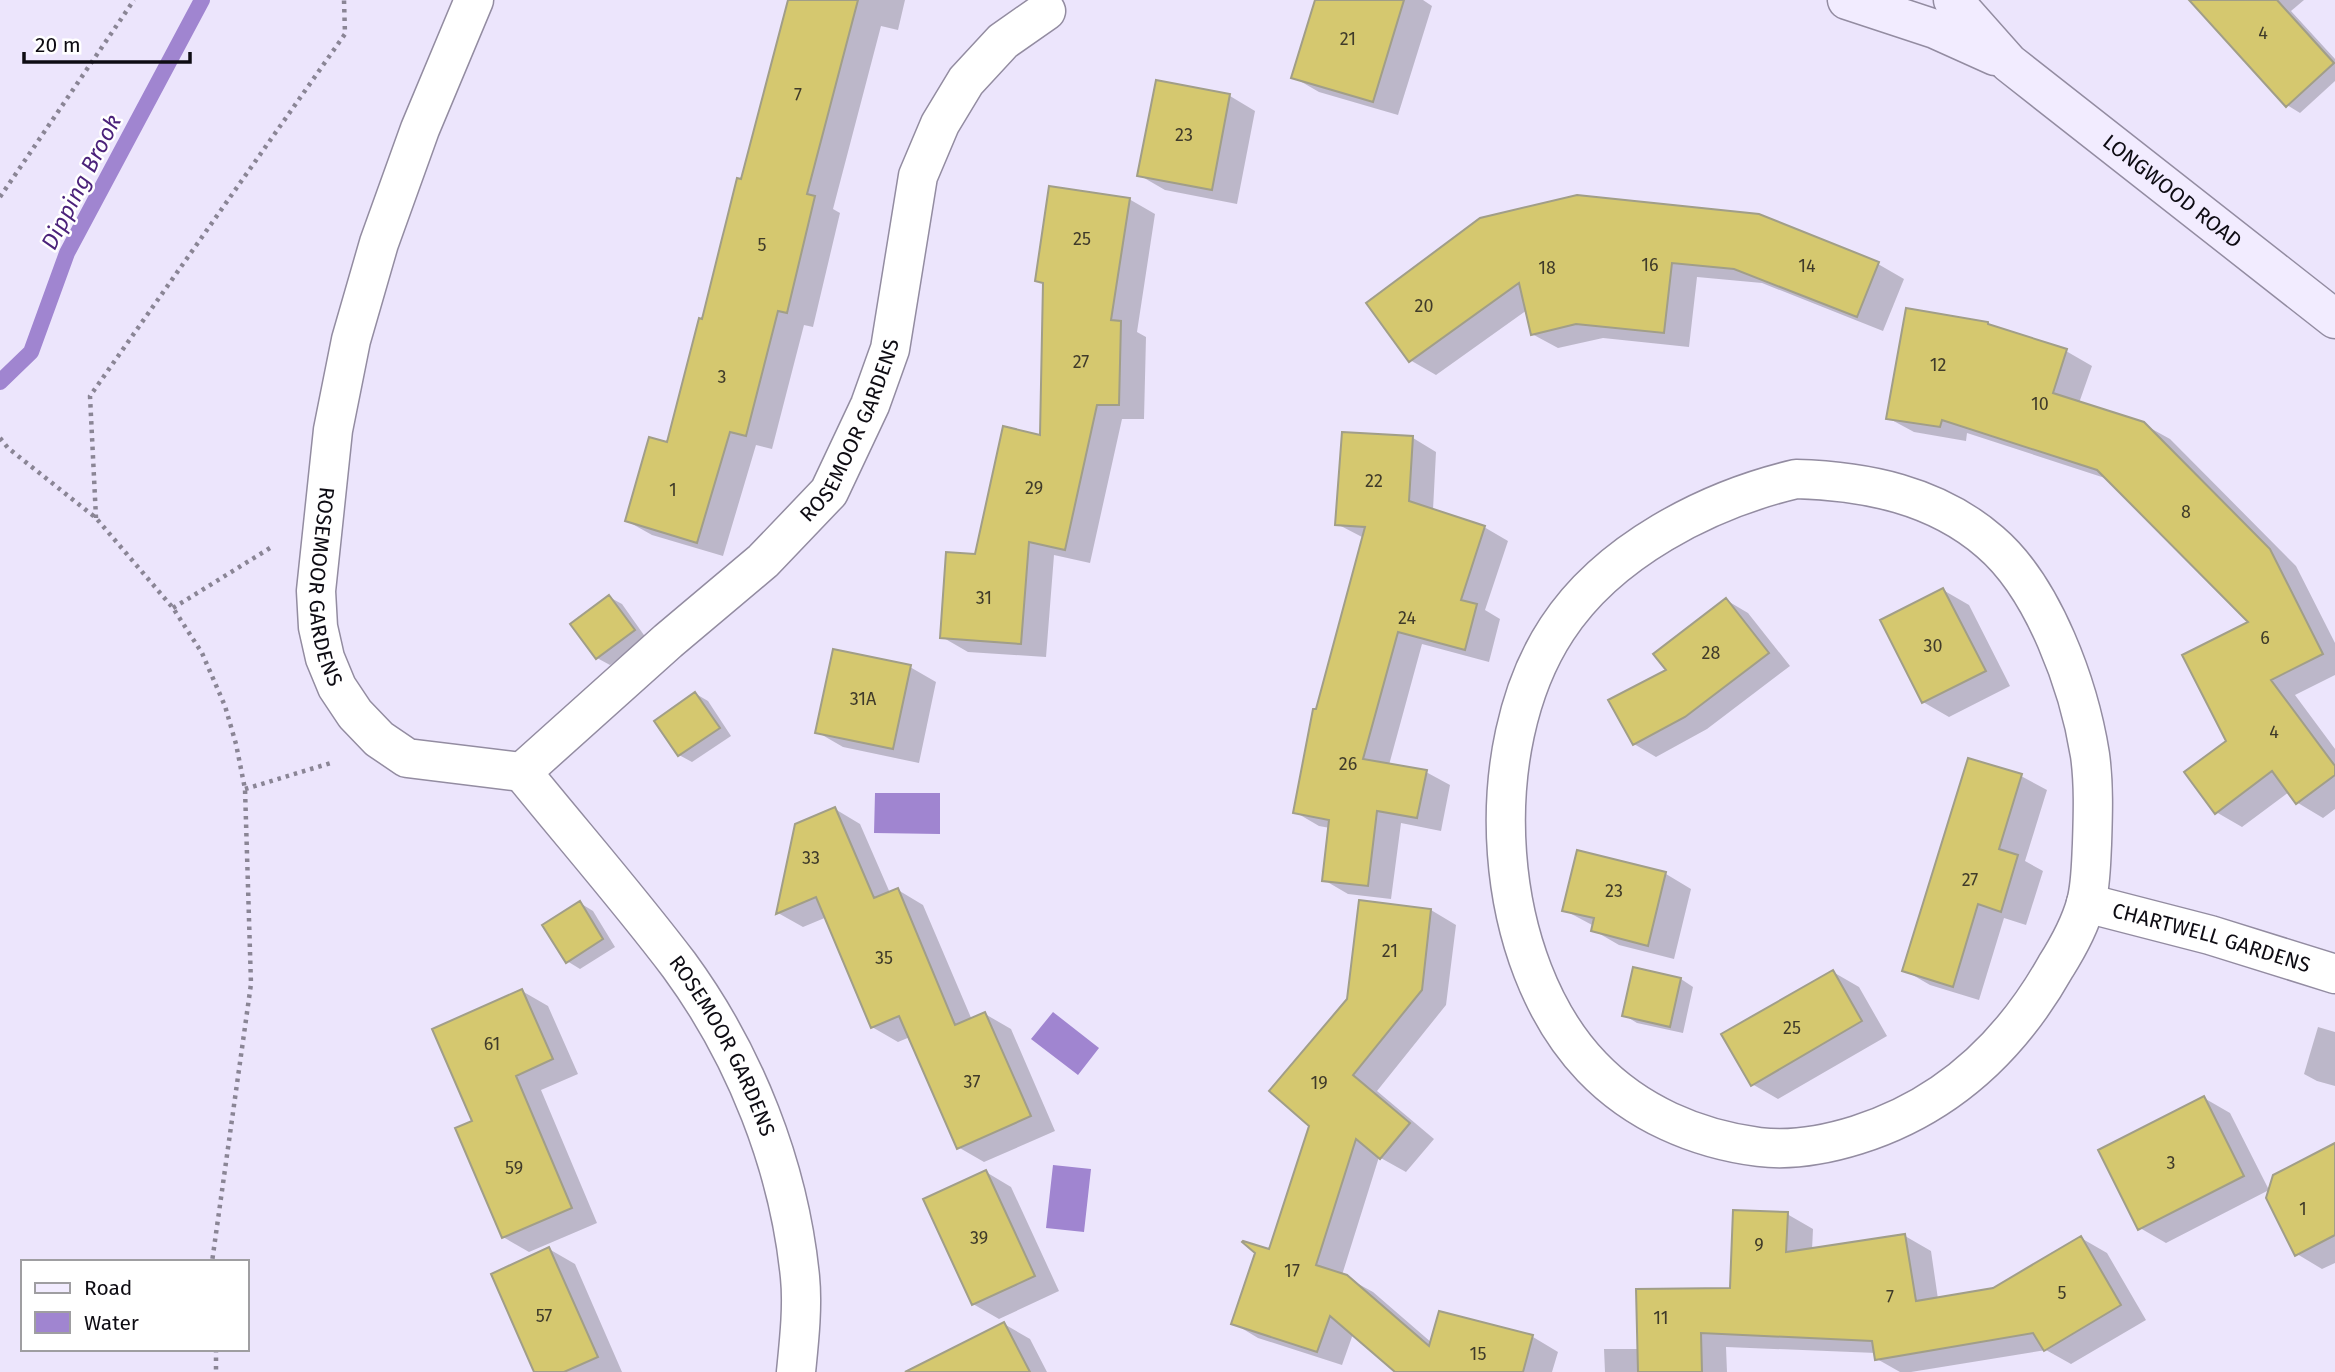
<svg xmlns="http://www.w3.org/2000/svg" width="2335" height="1372" font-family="'Fira Sans',sans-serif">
	<rect width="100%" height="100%" fill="#ece5fc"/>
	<!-- water -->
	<path fill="#a085d0" d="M875 793H940V834L874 833Z
		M1053 1012 1099 1048 1078 1075 1031 1039Z
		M1053 1165 1091 1169 1084 1232 1046 1228Z"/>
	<!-- shadow -->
	<path fill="#0003" d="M795 0H905L898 30 881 26 833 209 840 213 813 327 804 325 772 449 756 445 723 556 652 535 627 521 668 444Z
		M1317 0H1423L1432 6 1398 115 1319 92 1293 77Z
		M2191 0H2304L2291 11 2335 59V81L2300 113 2287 105Z
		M1157 82 1230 96 1255 111 1237 204 1165 190 1139 175Z
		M1129 199 1155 214 1137 332 1146 337 1144 419H1122L1090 563 1054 555 1046 657 968 652 942 637 977 556 1042 437 1045 285 1037 280Z
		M1758 216 1878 264 1904 279 1883 331 1762 283 1697 277 1689 347 1603 338 1558 348 1532 334 1527 310 1436 375 1410 360 1368 303Z
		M1988 323 1998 330 2066 351 2092 366 2079 403 2143 424 2170 439 2296 566 2335 643V675L2295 695 2335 749V809L2323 818 2298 803 2289 792 2242 827 2216 812 2251 622 2108 479 1967 433 1966 441 1914 432 1888 418Z
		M1413 438 1436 452 1433 510 1484 527 1508 541 1485 610 1500 619 1489 662 1422 644 1389 765 1426 772 1450 785 1441 831 1401 823 1391 899 1348 894 1324 880 1330 828 1319 826 1295 812 1317 711 1364 538 1337 524Z
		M1943 590 1969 605 2010 686 1949 717 1923 702Z
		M609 597 622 604 646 638 610 665 597 658 572 625Z
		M1726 600 1748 613 1790 666 1707 729 1656 757 1634 744 1668 670Z
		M910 667 936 682 919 763 843 747 817 732Z
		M696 694 708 701 731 736 692 762 679 755Z
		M2021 776 2047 790 2025 861 2043 871 2026 925 2004 918 1979 1000 1930 985 1904 970Z
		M835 809 860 824 890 893 898 890 923 905 972 1020 985 1014 1011 1029 1055 1131 984 1162 958 1147 910 1037 898 1042 872 1027 827 917 803 927 778 913Z
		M1578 852 1666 874 1691 889 1674 959 1619 945 1593 930 1594 926 1564 910Z
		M1361 902 1431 910 1456 925 1446 1005 1377 1091 1434 1139 1406 1172 1379 1157 1342 1275 1373 1292 1432 1343 1441 1313 1533 1337 1558 1352 1552 1372H1402L1353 1334 1342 1365 1258 1338 1233 1323 1270 1251 1349 1000Z
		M580 903 593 911 615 947 580 969 567 961Z
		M1634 969 1681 979 1693 987 1683 1033 1637 1023 1624 1015Z
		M1833 972 1859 987 1887 1036 1778 1099 1752 1084Z
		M522 991 548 1006 578 1074 541 1090 597 1223 529 1252 503 1237 474 1122Z
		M2318 1027 2335 1032V1086L2317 1081 2304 1074Z
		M2204 1098 2230 1113 2269 1190 2166 1243 2140 1228Z
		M2335 1145V1263L2322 1269 2297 1254Z
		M986 1172 1011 1187 1059 1291 999 1319 973 1304Z
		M1787 1214 1813 1229 1812 1250 1905 1236 1931 1251 1938 1299 1993 1290 2081 1238 2107 1253 2146 1320 2071 1364 2046 1350 1911 1372H1900L1877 1359 1876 1353 1726 1347 1727 1372H1605L1604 1349H1639L1731 1290Z
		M549 1249 575 1264 622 1372H536Z
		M1004 1324 1030 1339 1047 1372H936Z"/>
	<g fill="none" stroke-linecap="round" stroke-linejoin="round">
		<!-- stream -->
		<path stroke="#a085d0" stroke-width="16" d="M0 382 31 352 67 253 202 0"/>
	</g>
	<!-- building -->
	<path fill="#d5c86f" stroke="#a19e88" stroke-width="2" d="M788 0H858L807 194 815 196 787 313 778 311 746 436 730 432 697 543 625 521 649 437 667 442 699 318 702 319 737 178 741 179Z
		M1315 0H1404L1373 102 1291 78Z
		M2189 0H2277L2334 63 2286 107Z
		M1156 80 1230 94 1212 190 1137 176Z
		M1049 186 1130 198 1111 320 1121 321 1119 405H1097L1065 550 1029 542 1021 644 940 638 946 552 975 554 1003 426 1040 435 1043 283 1035 281Z
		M1577 195 1759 214 1879 262 1857 317 1734 269 1672 263 1664 333 1576 324 1531 335 1519 283 1409 362 1366 303 1480 218Z
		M1906 308 1988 322V324L2067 349 2053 393 2144 422 2270 549 2323 654 2271 680 2335 766V775L2296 804 2272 771 2215 814 2184 772 2226 741 2182 655 2248 622 2097 470 1942 420 1940 427 1886 419Z
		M1342 432 1413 436 1409 501 1485 526 1461 600 1477 604 1465 650 1398 632 1363 759 1427 770 1417 818 1377 811 1368 886 1322 881 1329 820 1293 813 1313 709H1316L1365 527 1335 525Z
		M1943 588 1986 671 1922 703 1880 620Z
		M609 595 635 630 596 659 570 624Z
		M1726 598 1769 653 1685 717 1633 745 1608 700 1666 670 1653 654Z
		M833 649 911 665 893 749 815 733Z
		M695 692 720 728 678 756 654 721Z
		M1968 758 2022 774 1999 849 2018 855 2001 912 1978 904 1953 987 1902 971Z
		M835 807 874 898 898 888 955 1025 985 1012 1031 1116 957 1149 899 1016 871 1028 816 897 776 914 795 824Z
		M1577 850 1666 872 1648 946 1591 931 1594 918 1562 911Z
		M1359 900 1431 909 1422 990 1353 1075 1410 1123 1380 1159 1356 1139 1316 1265 1347 1275 1429 1346 1439 1311 1533 1335 1523 1372H1395L1330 1316 1317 1352 1231 1324 1255 1253 1242 1242 1243 1241 1269 1249 1309 1126 1269 1091 1347 999Z
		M580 901 603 939 566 963 542 925Z
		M1633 967 1681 978 1670 1027 1622 1016Z
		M1833 970 1862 1021 1751 1086 1721 1034Z
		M522 989 553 1059 516 1076 572 1208 502 1238 455 1128 472 1121 432 1029Z
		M2204 1096 2244 1176 2138 1230 2098 1150Z
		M2335 1143V1235L2295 1256 2266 1198 2273 1175Z
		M986 1170 1035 1276 972 1305 923 1199Z
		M1733 1210 1788 1212 1786 1252 1905 1234 1916 1301 1993 1288 2081 1236 2121 1305 2044 1351 2033 1333 1875 1360 1872 1341 1701 1333 1702 1372H1638L1636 1289 1730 1288Z
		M549 1247 598 1357 564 1372H534L491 1274Z
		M1004 1322 1030 1372H905Z"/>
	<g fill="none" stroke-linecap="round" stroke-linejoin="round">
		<!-- street casing -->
		<g stroke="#938ca1" stroke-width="41">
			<g id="street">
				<path id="s1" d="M474 0 420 129 379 243 351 340 333 430 316 591 318 627 325 658 337 687 355 714 379 739 407 758 522 772 668 641 763 561 829 492 870 405 890 349 918 176 940 124 966 81 1003 41 1046 11"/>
				<path d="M1796 479C1866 481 1936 495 1990 542 2044 588 2079 686 2090 755 2094 784 2093 814 2092 844 2091 863 2091 885 2086 903 2080 925 2068 947 2056 966 2011 1046 1946 1107 1857 1135 1825 1145 1792 1151 1759 1147 1696 1139 1636 1113 1592 1067 1491 962 1478 749 1557 629 1608 551 1707 500 1796 479Z"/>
				<path id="s2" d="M522 772C574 836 629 899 679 965 745 1055 789 1166 800 1277 803 1307 799 1342 796 1372"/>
				<path id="s3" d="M2086 903 2210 935 2335 974"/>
			</g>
		</g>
		<!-- secondary casing -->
		<g stroke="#938ca1" stroke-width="41">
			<g id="secondary">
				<path d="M1847 0 1935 29 1995 56"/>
				<path id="s4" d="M1953 0 2009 63 2335 319"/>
			</g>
		</g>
		<!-- path -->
		<path stroke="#8a8595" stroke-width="4.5" stroke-dasharray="3.5 5" stroke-linecap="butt" d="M0 197 134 0
			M0 438 8 448 96 518 173 608 202 653 225 706 236 744 245 789 251 984 212 1262
			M96 518 90 396 345 34 344 0
			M173 608 270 548
			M245 789 334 762
			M216 1349V1372"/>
		<!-- street -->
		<use href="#street" stroke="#fff" stroke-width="38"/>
		<!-- secondary -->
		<use href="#secondary" stroke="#f2ecff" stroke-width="38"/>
	</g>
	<g text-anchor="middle" stroke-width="5" stroke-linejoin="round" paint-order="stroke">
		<!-- number labels -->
		<g font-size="18" fill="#403b2a">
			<text x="2263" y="39">4</text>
			<text x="1348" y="45">21</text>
			<text x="798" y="101">7</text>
			<text x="1184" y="141">23</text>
			<text x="1082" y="245">25</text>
			<text x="762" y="251">5</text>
			<text x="1650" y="271">16</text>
			<text x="1807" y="272">14</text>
			<text x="1547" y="274">18</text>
			<text x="1424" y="312">20</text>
			<text x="1081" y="368">27</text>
			<text x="1938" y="371">12</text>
			<text x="722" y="383">3</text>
			<text x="2040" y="410">10</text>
			<text x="1374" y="487">22</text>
			<text x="1034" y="494">29</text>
			<text x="673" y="496">1</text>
			<text x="2186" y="518">8</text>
			<text x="984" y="604">31</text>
			<text x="1407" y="624">24</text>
			<text x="2265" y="644">6</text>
			<text x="1933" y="652">30</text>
			<text x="1711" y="659">28</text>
			<text x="863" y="705">31A</text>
			<text x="2274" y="738">4</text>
			<text x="1348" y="770">26</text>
			<text x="811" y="864">33</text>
			<text x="1970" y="886">27</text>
			<text x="1614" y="897">23</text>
			<text x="1390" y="957">21</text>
			<text x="884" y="964">35</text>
			<text x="1792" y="1034">25</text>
			<text x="492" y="1050">61</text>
			<text x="972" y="1088">37</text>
			<text x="1319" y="1089">19</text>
			<text x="2171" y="1169">3</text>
			<text x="514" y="1174">59</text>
			<text x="2303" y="1215">1</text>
			<text x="979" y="1244">39</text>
			<text x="1759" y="1251">9</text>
			<text x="1292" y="1277">17</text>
			<text x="2062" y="1299">5</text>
			<text x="1890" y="1303">7</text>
			<text x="544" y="1322">57</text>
			<text x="1661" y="1324">11</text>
			<text x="1478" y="1360">15</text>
		</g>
		<!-- street labels -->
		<g font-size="21" fill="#0e0c13" stroke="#fff">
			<text dy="7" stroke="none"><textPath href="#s4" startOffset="292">LONGWOOD ROAD</textPath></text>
			<text dy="7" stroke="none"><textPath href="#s1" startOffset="1412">ROSEMOOR GARDENS</textPath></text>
			<text dy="7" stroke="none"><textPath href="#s1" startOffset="612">ROSEMOOR GARDENS</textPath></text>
			<text dy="7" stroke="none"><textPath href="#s3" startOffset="130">CHARTWELL GARDENS</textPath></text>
			<text dy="7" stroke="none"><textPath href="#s2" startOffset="341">ROSEMOOR GARDENS</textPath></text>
		</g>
		<!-- water labels -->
		<g font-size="23" font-style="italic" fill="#4b227a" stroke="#fff">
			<text transform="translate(81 182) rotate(-63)" y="8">Dipping Brook</text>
		</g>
	</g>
	<!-- legend -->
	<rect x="21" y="1260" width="228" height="91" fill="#ffffff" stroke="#9f9ea1" stroke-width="2"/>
	<rect x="35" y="1283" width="35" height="10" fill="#f2ecff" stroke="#9f9ea1" stroke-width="2"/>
	<text x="84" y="1295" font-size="21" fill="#0e0c13">Road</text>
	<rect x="35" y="1312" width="35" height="21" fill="#a085d0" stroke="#9f9ea1" stroke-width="2"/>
	<text x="84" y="1330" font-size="21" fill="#0e0c13">Water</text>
	<!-- scale -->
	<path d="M24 52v10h166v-10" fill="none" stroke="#0e0c13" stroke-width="3.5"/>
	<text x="35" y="52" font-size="21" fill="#0e0c13" stroke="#ffffff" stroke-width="5" paint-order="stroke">20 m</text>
</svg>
